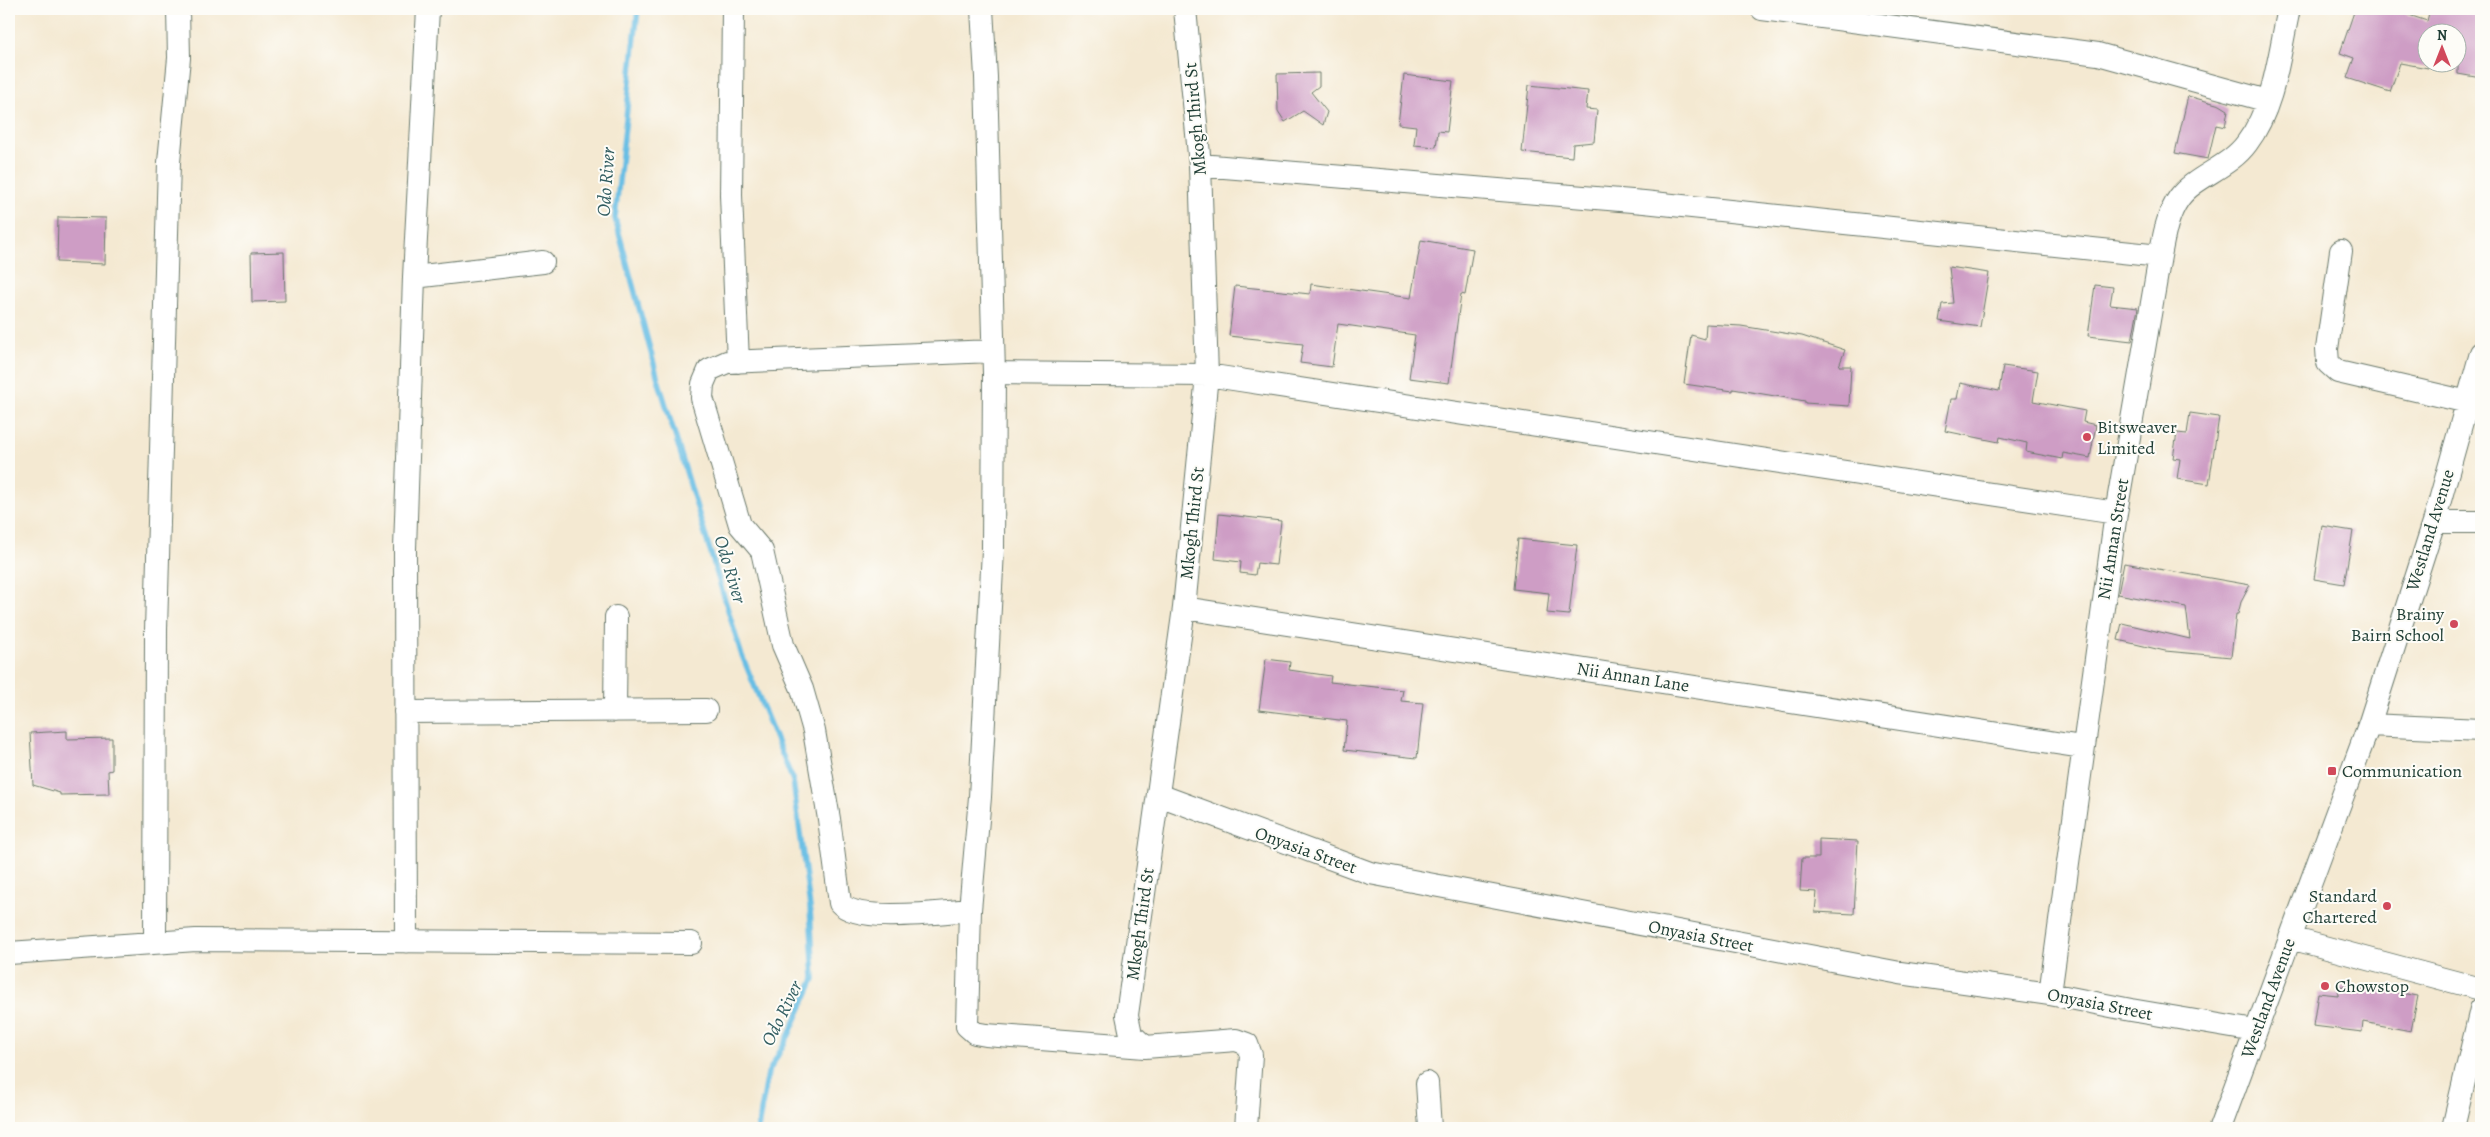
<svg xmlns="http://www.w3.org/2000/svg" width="2490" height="1137" font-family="Alegreya,serif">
	<rect width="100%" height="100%" fill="#fdfcf7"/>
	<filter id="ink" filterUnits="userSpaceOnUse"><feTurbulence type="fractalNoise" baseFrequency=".02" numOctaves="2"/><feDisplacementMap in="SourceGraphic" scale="10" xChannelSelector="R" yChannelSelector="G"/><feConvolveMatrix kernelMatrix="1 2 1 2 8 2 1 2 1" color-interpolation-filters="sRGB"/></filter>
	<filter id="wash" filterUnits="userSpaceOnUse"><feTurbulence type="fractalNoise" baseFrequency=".0096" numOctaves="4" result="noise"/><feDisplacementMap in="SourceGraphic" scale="20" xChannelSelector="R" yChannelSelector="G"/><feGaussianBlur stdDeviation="1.12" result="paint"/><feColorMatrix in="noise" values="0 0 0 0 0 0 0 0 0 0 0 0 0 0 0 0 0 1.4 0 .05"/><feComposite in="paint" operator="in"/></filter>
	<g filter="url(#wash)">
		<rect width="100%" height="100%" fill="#f4e9d2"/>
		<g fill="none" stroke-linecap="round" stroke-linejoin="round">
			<!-- stream -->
			<path stroke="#67bee4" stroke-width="5.5" d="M638 9 615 218 658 379 741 653 793 781 810 907 814 979 789 1035 768 1073 758 1128"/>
		</g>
		<g id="blocks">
			<!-- building -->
			<path fill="#ce9dc5" d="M2355 9H2391L2427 21 2430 9H2481V78L2458 74V32H2428V68L2400 63 2390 92 2347 78 2354 58 2340 53Z
				M1319 73V86L1311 92 1327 112 1323 125 1303 111 1285 122 1278 111 1277 74Z
				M1404 75 1453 81 1447 132 1438 131 1436 147 1414 145 1416 126 1398 124Z
				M1529 85 1588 91 1586 109 1597 110 1594 142 1573 144 1572 157 1522 152Z
				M2188 96 2220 105 2228 110 2225 127 2216 125 2208 159 2175 153Z
				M58 217 106 218 105 264 57 262Z
				M1421 240 1473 249 1465 295 1461 294 1449 383 1409 378 1415 335 1338 324 1332 367 1300 363 1303 344 1229 336 1235 286 1310 294 1311 284 1411 298Z
				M284 252 285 301 252 302 251 253Z
				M1949 267 1989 273 1980 327 1939 321 1942 304 1953 303Z
				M2095 285 2113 287 2110 305 2138 308 2132 341 2088 336Z
				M1706 324 1741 326 1802 336 1845 350 1839 366H1851L1849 406 1805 403V401L1733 389V391L1684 384 1691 335 1705 339Z
				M2003 366 2038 371 2033 401 2085 411 2083 422 2096 425 2090 458 2063 453 2062 459 2026 452 2027 443 2000 437 1999 442 1945 431 1951 399H1957L1960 383 1999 391Z
				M2190 413 2219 417 2209 484 2177 479 2180 459 2173 458 2177 433 2187 434Z
				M1219 514 1281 521 1276 565 1257 563 1255 575 1240 573 1241 562 1215 559Z
				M2322 526 2353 531 2344 584 2314 579Z
				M1518 539 1577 545 1569 615 1547 613 1549 593 1513 589Z
				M2124 563 2250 585 2241 602 2238 614H2236L2231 657 2165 651 2118 640 2122 623 2190 639 2186 607 2118 594Z
				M1266 659 1290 662 1289 670 1331 676 1330 682 1403 690 1401 701 1423 703 1417 758 1344 750 1347 721 1259 710Z
				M67 731V739L112 738V770L108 771 109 794 60 795V793L33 785 30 733Z
				M1819 839 1858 841 1854 914 1815 912 1817 892 1800 891 1802 858H1819Z
				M2339 986 2376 991 2377 989 2418 996 2411 1031 2363 1022 2362 1032 2313 1026 2318 993 2338 995Z"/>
		</g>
	</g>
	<g filter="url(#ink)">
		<use href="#blocks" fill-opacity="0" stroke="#6a796b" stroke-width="1"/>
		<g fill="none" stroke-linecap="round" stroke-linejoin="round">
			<!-- minor casing -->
			<g stroke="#6a796b" stroke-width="24">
				<path id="minor" d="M733 9 731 195 738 362
					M982 9 986 77 994 373 993 550 980 797 970 910 967 1026 975 1033 986 1035 1145 1047
					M1185 9 1200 165 1207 375 1184 608 1127 1015 1131 1034 1145 1047 1236 1040 1247 1044 1251 1055 1246 1128
					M1762 9 2098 54 2268 101
					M1200 165 1644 202 2160 256
					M2341 251 2327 349 2328 363 2338 372 2468 402
					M414 277 543 262
					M994 373 1207 375 2116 513
					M2434 522H2481
					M1184 608 2082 747
					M615 711 616 617
					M405 712 706 710
					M2369 725 2481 730
					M1159 795 1370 873 1900 973 2050 994 2131 1010 2255 1031
					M970 910C942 912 858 924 840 903L829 819 814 731 802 689 783 645 762 551 740 525 702 398 703 384 709 370 727 362 992 351
					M2290 938 2481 989
					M155 942 156 630 169 162 179 58 178 9
					M406 942 405 549 414 277 428 9
					M9 953 196 940 691 943
					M2050 994 2116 513 2160 256C2164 236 2167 215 2179 198 2195 176 2229 168 2247 143 2275 106 2279 53 2289 9
					M1427 1083 1430 1128
					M2220 1128 2369 725 2434 522 2481 353
					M2453 1128 2481 1009"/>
			</g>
			<!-- minor -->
			<use href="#minor" stroke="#fff" stroke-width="22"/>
		</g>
	</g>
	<!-- markers -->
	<g fill="#d1495b" stroke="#fdfcf7" stroke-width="2">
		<circle cx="2087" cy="437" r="5"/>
		<circle cx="2454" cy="624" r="5"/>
		<rect x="2327" y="766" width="10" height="10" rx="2.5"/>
		<circle cx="2387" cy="906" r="5"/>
		<circle cx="2325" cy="986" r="5"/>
	</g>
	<g text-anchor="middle" stroke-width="4" stroke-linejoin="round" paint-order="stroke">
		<!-- street labels -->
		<g font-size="18" fill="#1f3d34" stroke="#fdfcf7">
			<text transform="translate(1195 119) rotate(-95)" y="6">Mkogh Third St</text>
			<text transform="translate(1192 523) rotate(-84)" y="6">Mkogh Third St</text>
			<text transform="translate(2430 530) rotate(-73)" y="6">Westland Avenue</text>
			<text transform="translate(2113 539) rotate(-81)" y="6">Nii Annan Street</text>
			<text transform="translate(1633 677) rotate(9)" y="6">Nii Annan Lane</text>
			<text transform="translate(1306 850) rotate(20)" y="6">Onyasia Street</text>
			<text transform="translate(1140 924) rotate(-82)" y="6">Mkogh Third St</text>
			<text transform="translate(1701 936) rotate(11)" y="6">Onyasia Street</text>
			<text transform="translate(2268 998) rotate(-70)" y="6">Westland Avenue</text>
			<text transform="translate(2100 1004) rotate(11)" y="6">Onyasia Street</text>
		</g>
		<!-- poi labels -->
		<g font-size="18" fill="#1f3d34" stroke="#fdfcf7" text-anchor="start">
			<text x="2097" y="433">Bitsweaver<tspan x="2097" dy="21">Limited</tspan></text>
			<text x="2444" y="620" text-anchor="end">Brainy<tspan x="2444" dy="21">Bairn School</tspan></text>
			<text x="2342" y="777">Communication</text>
			<text x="2377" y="902" text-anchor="end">Standard<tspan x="2377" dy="21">Chartered</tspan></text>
			<text x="2335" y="992">Chowstop</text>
		</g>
		<!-- water labels -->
		<g font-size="19" font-style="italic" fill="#315d60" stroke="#fdfcf7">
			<text transform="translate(605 182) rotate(-86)" y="7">Odo River</text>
			<text transform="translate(731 569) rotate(73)" y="7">Odo River</text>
			<text transform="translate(781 1013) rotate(-64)" y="7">Odo River</text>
		</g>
	</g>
	<!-- margin -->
	<rect width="2490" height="1137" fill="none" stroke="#fdfcf7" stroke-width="30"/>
	<!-- north arrow -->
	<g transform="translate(2442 48)"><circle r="24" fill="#fdfcf7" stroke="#a4b0a9"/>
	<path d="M0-4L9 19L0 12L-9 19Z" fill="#d1495b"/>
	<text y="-8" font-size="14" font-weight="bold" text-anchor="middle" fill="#1f3d34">N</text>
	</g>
</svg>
